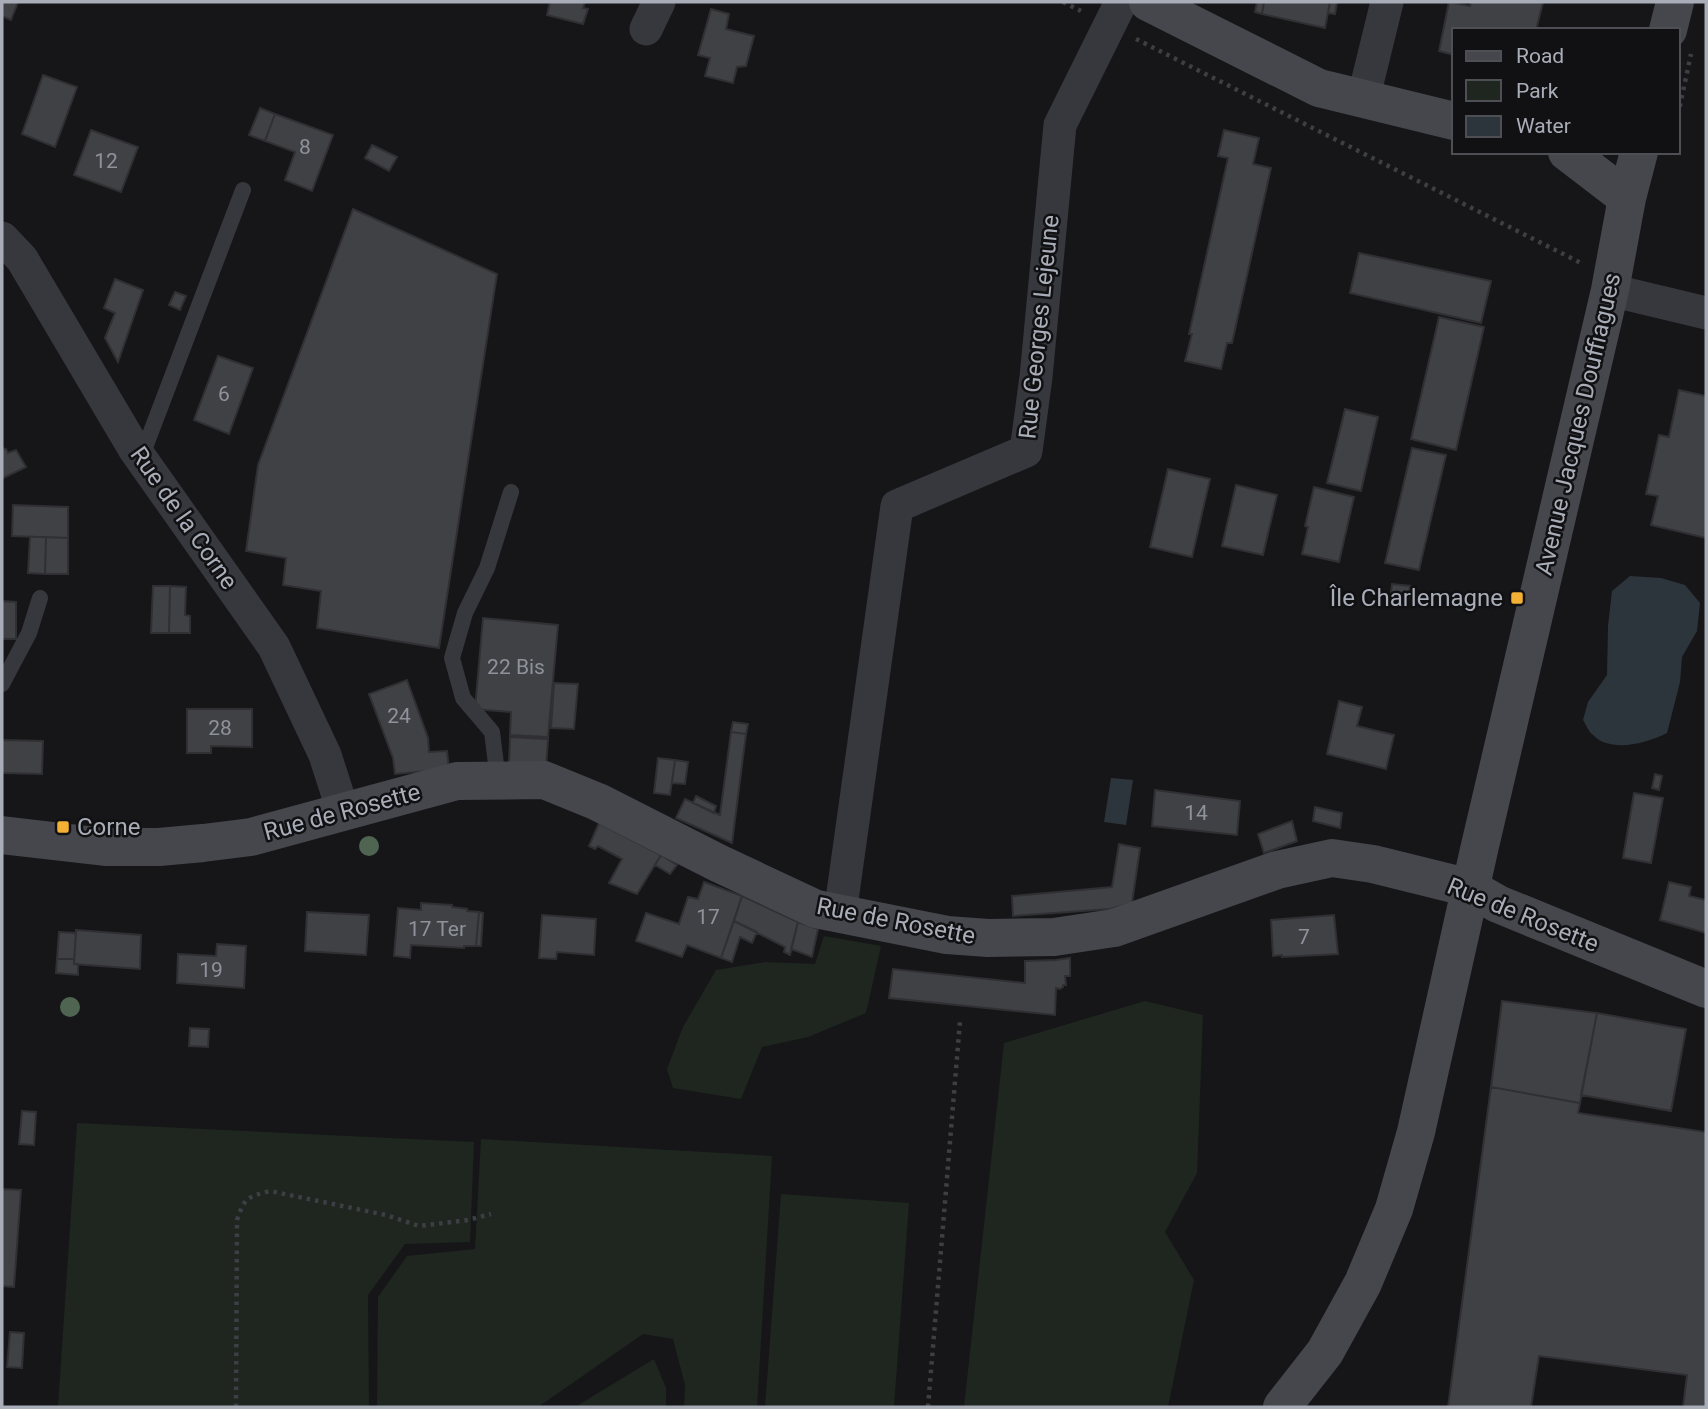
<svg xmlns="http://www.w3.org/2000/svg" width="1708" height="1409" font-family="Roboto,sans-serif">
	<rect width="100%" height="100%" fill="#161618"/>
	<!-- green -->
	<path fill="#1e261f" d="M824 936 881 946 866 1013 808 1037 762 1047 741 1099 673 1088 667 1069 683 1027 716 970 765 962 815 964Z
		M1145 1001 1203 1015 1197 1173 1165 1232 1194 1280 1168 1407H964L1004 1043Z
		M77 1123 474 1142 470 1242 405 1244 368 1295 369 1407H58Z
		M481 1139 772 1156 757 1407H684L685 1385 673 1339 643 1334 538 1407H377L378 1297 407 1256 475 1249Z
		M781 1194 909 1203 894 1407H765Z
		M654 1359 666 1388V1407H575Z"/>
	<!-- water -->
	<path fill="#2c353c" d="M1630 576 1661 578 1685 585 1700 603 1697 631 1682 657 1680 682 1667 733C1647 743 1610 754 1592 734 1588 731 1586 724 1583 720L1588 702 1607 675 1608 626 1612 591Z
		M1111 778 1133 780 1126 825 1104 822Z"/>
	<!-- building -->
	<path fill="#404145" stroke="#303034" stroke-width="2" d="M2 2H18L11 20 2 16Z
		M550 2H585L583 8 588 9 583 24 547 15Z
		M1257 2H1264L1262 14 1255 12Z
		M1264 2H1330L1325 28 1262 14Z
		M1330 2H1337L1335 14 1328 13Z
		M1449 2 1470 6 1471 2H1543L1536 30H1454V55L1439 51Z
		M711 9 729 14 726 29 754 36 746 66 737 67 733 83 705 76 710 58 698 55Z
		M43 75 77 87 55 147 22 134Z
		M260 108 275 114 265 141 249 135Z
		M275 114 333 135 312 191 285 180 295 152 265 141Z
		M91 130 138 147 121 192 74 175Z
		M1224 130 1259 138 1253 164 1271 168 1232 343H1227L1221 369 1185 361 1192 334H1189L1228 158 1218 156Z
		M372 145 397 157 389 171 365 158Z
		M353 209 497 274 439 648 317 628 321 591 283 585 286 558 246 551 258 465Z
		M1359 253 1491 281 1481 323 1350 293Z
		M115 279 143 290 118 362 105 338 115 313 104 308Z
		M175 292 186 296 180 310 169 305Z
		M1439 317 1484 327 1456 450 1411 439Z
		M218 356 253 368 229 434 194 420Z
		M1679 390 1706 396V538L1651 525 1658 496 1646 494 1659 435 1669 437Z
		M1345 409 1378 417 1361 491 1327 483Z
		M2 448 6 449 8 453 16 450 26 467 3 478 2 481Z
		M1412 448 1446 455 1419 570 1385 563Z
		M1168 469 1210 479 1192 557 1150 547Z
		M1236 485 1277 495 1263 555 1222 546Z
		M1314 487 1354 497 1339 562 1302 554 1308 527 1305 526Z
		M13 505 68 507V538L12 536Z
		M30 537H46L45 574 28 573Z
		M46 537 68 538V574H45Z
		M1392 584 1410 586 1408 602 1390 600Z
		M153 586H170L169 633H151Z
		M170 586 186 587 185 615 190 616V633H169Z
		M2 601 16 602V639H2Z
		M483 618 558 625 548 737 510 735 511 712 475 709Z
		M407 680 428 738 429 752 447 751 449 769 395 774 393 758 369 694Z
		M554 683 578 684 574 729 551 728Z
		M1339 701 1362 707 1357 726 1394 735 1386 769 1327 754Z
		M187 709H252V747L211 746V753H187Z
		M733 722 748 724 746 734 731 732Z
		M731 732 746 734 732 843 676 818 685 799 720 815Z
		M510 737 548 739 546 767 509 763Z
		M2 740 43 741 42 774 2 773Z
		M658 758 675 760 670 795 654 793Z
		M675 760 688 762 685 784 672 783Z
		M1655 774 1662 776 1659 790 1652 788Z
		M1155 790 1240 801 1237 835 1152 826Z
		M1634 793 1663 798 1651 863 1623 858Z
		M696 796 716 806 714 813 693 803Z
		M1315 807 1342 813 1340 828 1313 821Z
		M1292 821 1297 841 1264 853 1258 834Z
		M599 823 661 855 637 894 609 883 622 859 598 846 595 849 589 846Z
		M1119 844 1140 848 1132 903 1110 909 1013 916 1012 896 1112 887Z
		M661 855 677 865 670 874 655 865Z
		M704 882 742 896 721 958 687 945 682 957 636 941 646 913 679 924 688 897 698 899Z
		M1669 882 1691 887 1689 896 1706 900V933L1660 920Z
		M742 896 798 922 790 955 784 952 785 947 734 921Z
		M421 903 452 905V907L467 909V911L479 912 476 946H464V948L411 945 410 958 394 956 398 908 421 910Z
		M307 912 369 915 366 955 305 951Z
		M479 912 483 913 481 946H476Z
		M542 915 596 919 594 955 557 952 556 959 539 958Z
		M1334 915 1338 954 1282 957V955L1273 956 1271 920Z
		M734 921 757 932 752 943 740 937 732 962 721 958Z
		M798 922 818 929 812 957 791 949Z
		M76 930 141 935 140 969 74 964Z
		M59 932 76 933 74 959H57Z
		M217 944 246 946 244 988 177 983 178 954 216 956Z
		M1070 958V976H1065L1066 985H1063V987L1060 989 1056 988 1055 1015 889 998 893 969 1025 983V961L1056 960Z
		M57 959H74V964H78V975L56 973Z
		M1502 1001 1597 1013 1580 1103 1491 1087Z
		M1597 1013 1686 1029 1671 1111 1581 1095Z
		M190 1028 209 1029 208 1047 189 1046Z
		M1491 1087 1580 1103 1578 1113 1706 1132V1407H1683L1687 1375 1539 1356 1531 1407H1448Z
		M22 1111 36 1112 34 1145 19 1144Z
		M2 1189 21 1190 14 1287 2 1286Z
		M10 1332 24 1333 22 1368 7 1367Z"/>
	<g fill="none" stroke-linecap="round" stroke-linejoin="round">
		<!-- path -->
		<path stroke="#3d3f44" stroke-width="4.5" stroke-dasharray="3.5 5" stroke-linecap="butt" d="M1063 2 1081 11
			M1136 39 1581 263
			M1678 115 1691 54
			M236 1407 237 1220C245 1197 247 1197 270 1191L386 1215 419 1226 468 1220 491 1214
			M928 1407 960 1021"/>
		<!-- lane -->
		<path stroke="#37383d" stroke-width="16" d="M141 458 243 190
			M2 684 29 633 40 598
			M498 780 492 732 463 698 452 658 465 613 487 568 511 492"/>
		<!-- street -->
		<path stroke="#37383d" stroke-width="33" d="M646 29 659 2
			M1363 100 1387 2
			M2 238 22 259 135 450 274 647 325 755 343 811
			M1610 290 1706 313
			M840 914 897 506 1026 451 1036 377 1060 125 1121 2"/>
		<!-- secondary -->
		<path stroke="#45474d" stroke-width="38" d="M1148 2 1319 88 1454 121
			M1668 30 1675 2
			M1567 152 1627 198
			M2 835 105 847H159L203 843 251 837 457 781 544 780 598 802 718 863 816 909 947 935 988 938 1054 937 1114 928 1277 870 1332 858 1373 864 1470 888 1498 904 1706 989
			M1282 1407 1325 1352 1363 1283 1394 1209 1416 1132 1479 850 1610 290 1627 198 1639 152"/>
	</g>
	<!-- trees -->
	<g fill="#506452">
		<circle cx="369" cy="846" r="10"/>
		<circle cx="70" cy="1007" r="10"/>
	</g>
	<!-- markers -->
	<g fill="#f2b134" stroke="#111113" stroke-width="2.5">
		<rect x="1510" y="591" width="14" height="14" rx="3.5"/>
		<rect x="56" y="820" width="14" height="14" rx="3.5"/>
	</g>
	<g text-anchor="middle" stroke-width="5" stroke-linejoin="round" paint-order="stroke">
		<!-- number labels -->
		<g font-size="21" fill="#8e929b">
			<text x="305" y="154">8</text>
			<text x="106" y="168">12</text>
			<text x="224" y="401">6</text>
			<text x="516" y="674">22 Bis</text>
			<text x="399" y="723">24</text>
			<text x="220" y="735">28</text>
			<text x="1196" y="820">14</text>
			<text x="708" y="924">17</text>
			<text x="437" y="936">17 Ter</text>
			<text x="1304" y="944">7</text>
			<text x="211" y="977">19</text>
		</g>
		<!-- street labels -->
		<g font-size="24" fill="#a8adb8" stroke="#111113">
			<text transform="translate(1039 327) rotate(-84)" y="8">Rue Georges Lejeune</text>
			<text transform="translate(1578 424) rotate(-77)" y="8">Avenue Jacques Douffiagues</text>
			<text transform="translate(184 518) rotate(55)" y="8">Rue de la Corne</text>
			<text transform="translate(342 812) rotate(-15)" y="8">Rue de Rosette</text>
			<text transform="translate(1523 915) rotate(22)" y="8">Rue de Rosette</text>
			<text transform="translate(896 921) rotate(11)" y="8">Rue de Rosette</text>
		</g>
		<!-- poi labels -->
		<g font-size="24" fill="#a8adb8" stroke="#111113" text-anchor="end">
			<text x="1503" y="606">Île Charlemagne</text>
			<text x="77" y="835" text-anchor="start">Corne</text>
		</g>
	</g>
	<!-- border -->
	<rect width="1708" height="1409" fill="none" stroke="#a8adb8" stroke-width="7"/>
	<!-- legend -->
	<rect x="1452" y="28" width="228" height="126" fill="#111113" stroke="#4d4f55" stroke-width="2"/>
	<rect x="1466" y="51" width="35" height="10" fill="#45474d" stroke="#4d4f55" stroke-width="2"/>
	<text x="1516" y="63" font-size="21" fill="#a8adb8">Road</text>
	<rect x="1466" y="80" width="35" height="21" fill="#1e261f" stroke="#4d4f55" stroke-width="2"/>
	<text x="1516" y="98" font-size="21" fill="#a8adb8">Park</text>
	<rect x="1466" y="116" width="35" height="21" fill="#2c353c" stroke="#4d4f55" stroke-width="2"/>
	<text x="1516" y="133" font-size="21" fill="#a8adb8">Water</text>
</svg>
